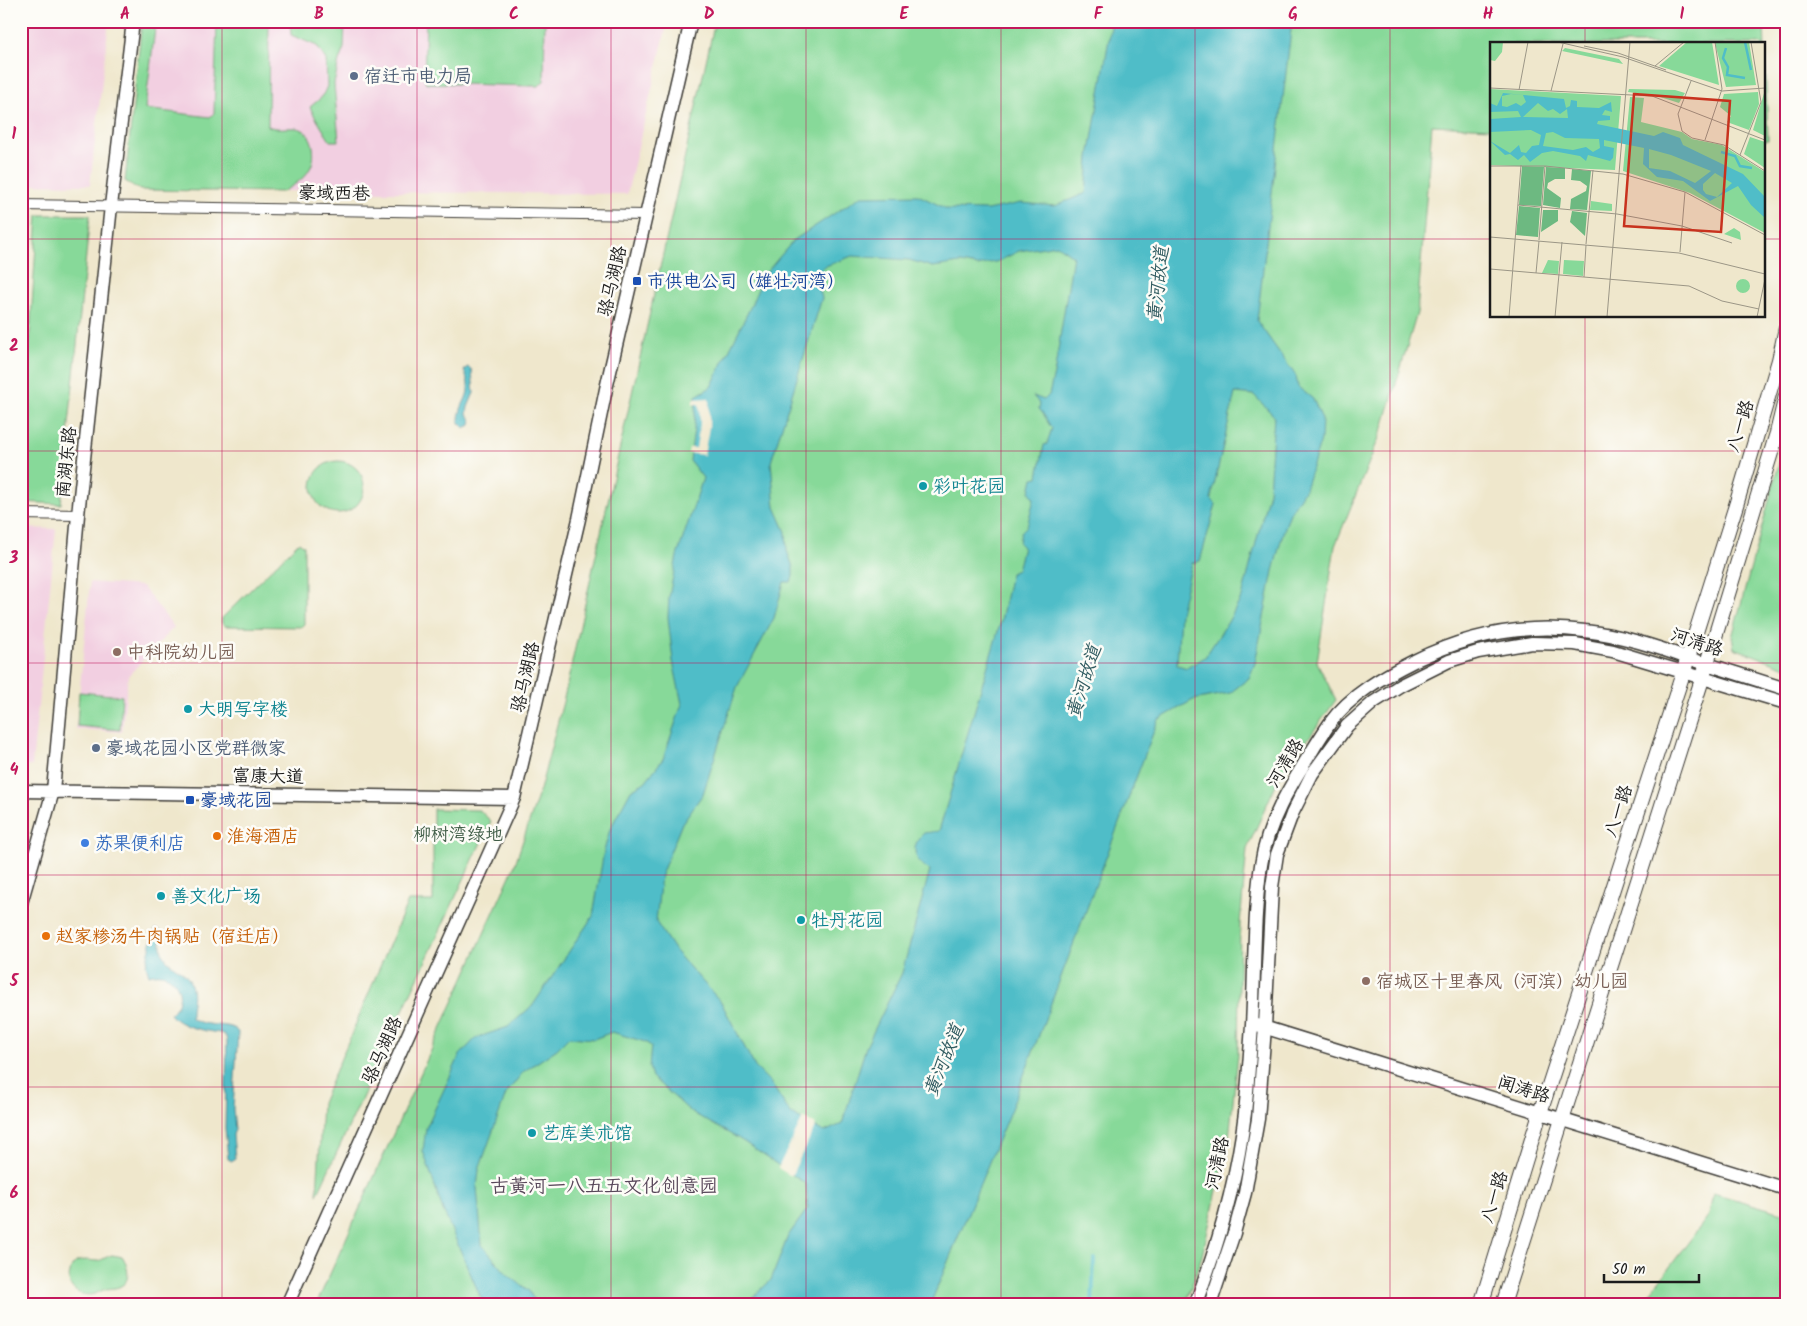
<svg xmlns="http://www.w3.org/2000/svg" width="1807" height="1326" font-family="Kalam,'LXGW WenKai TC',sans-serif">
	<rect width="100%" height="100%" fill="#fdfcf7"/>
	<filter id="ink" filterUnits="userSpaceOnUse"><feTurbulence type="fractalNoise" baseFrequency=".02" numOctaves="2"/><feDisplacementMap in="SourceGraphic" scale="10" xChannelSelector="R" yChannelSelector="G"/><feConvolveMatrix kernelMatrix="1 2 1 2 8 2 1 2 1" color-interpolation-filters="sRGB"/></filter>
	<filter id="wash" filterUnits="userSpaceOnUse"><feTurbulence type="fractalNoise" baseFrequency=".0096" numOctaves="4" result="noise"/><feDisplacementMap in="SourceGraphic" scale="20" xChannelSelector="R" yChannelSelector="G"/><feGaussianBlur stdDeviation="1.12" result="paint"/><feColorMatrix in="noise" values="0 0 0 0 0 0 0 0 0 0 0 0 0 0 0 0 0 1.4 0 .05"/><feComposite in="paint" operator="in"/></filter>
	<g filter="url(#wash)">
		<rect width="100%" height="100%" fill="#efe7cc"/>
		<!-- built -->
		<path fill="#f2cfe1" d="M21 21H109L90 185 21 184Z
			M142 21H668L627 194 140 190 125 181V174Z
			M21 528 56 529 32 766 21 767Z
			M90 582 142 586 174 627 128 676 122 732 76 729Z"/>
		<!-- green -->
		<path fill="#87d999" stroke="#527a5a" d="M142 21H156L145 109 210 117 214 113 217 21H269L268 126C278 131 295 125 303 130 309 134 312 141 313 147 317 171 300 182 282 192L140 190 125 181Z
			M290 21H345L344 48 339 61 334 84 339 141H330C327 136 311 111 310 107L322 97 327 86 326 60 317 46 291 35Z
			M426 21H545L544 81 539 86H531L426 83 424 77Z
			M715 21H1764L1768 140H1763V44H1491V128L1432 125 1417 313 1383 428 1335 546 1317 662 1336 700 1277 782 1247 849 1240 924 1238 1055 1229 1138 1202 1256 1185 1305H316L514 867 540 790 564 698Z
			M38 215H90L61 504 21 502V470Z
			M1786 438V667L1734 648 1732 637Z
			M312 487a26 26 0 1 1 52 0a26 26 0 1 1-52 0Z
			M299 542 304 546V624L301 627 225 626 222 623V618Z
			M79 692 122 696 120 730 77 726Z
			M433 809 479 810 491 821 317 1195 322 1103 408 901H433Z
			M1713 1193 1786 1214V1305H1641L1709 1215Z
			M112 1255 123 1257C128 1268 132 1281 119 1287 114 1289 108 1288 103 1290 99 1292 94 1295 89 1295 76 1295 66 1286 70 1273 71 1267 73 1263 79 1261 85 1259 92 1261 98 1261 103 1260 107 1256 112 1255Z"/>
		<!-- water -->
		<path fill="#50bdc8" stroke="#366c72" fill-rule="evenodd" d="M1112 21H1292L1257 321 1296 376 1298 387 1313 399 1322 419 1321 440 1305 489 1290 513 1283 533 1273 571 1255 663 1249 678 1230 693 1193 700 1158 720 1013 1104 930 1305H745L771 1280 788 1236 808 1208 806 1184 741 1140 691 1112 652 1077 649 1067 651 1046 645 1042 612 1032 594 1039 569 1037 557 1049 523 1072 506 1094 479 1170 477 1187 482 1245 507 1274 529 1291 537 1305H487L480 1296 443 1210 423 1151 426 1128 460 1055 476 1038 508 1027 533 1005 593 916 604 851 610 829 631 790 645 782 663 759 682 704 673 661 668 617 669 597 677 556 703 478 690 461 694 428 696 396 711 387 749 310 764 275 794 240 861 196 918 195 947 209 987 210 1021 203 1055 206 1086 193 1089 157ZM1057 245 1073 256 1055 369 1049 395 1044 400 1033 396 1040 404 1039 409C1046 416 1046 421 1052 428L1047 444 1044 445 1038 477 1033 478 1030 492 1034 499 1027 526 1021 532 1019 543 1023 547 1017 570 1011 573 1001 621 939 831 924 833C909 846 914 862 930 870L902 973 866 1047 842 1124 824 1132 791 1114 770 1082 755 1067 721 1002 675 951 656 922 661 875 682 823 703 794 737 687 774 618 784 582H791L793 576V567L787 551 786 532 775 507 771 462 822 298 818 284 823 267 852 256 909 260 933 267 960 263 978 266 999 261 1019 251ZM1235 393 1254 395 1274 416 1269 492 1242 597 1228 622 1205 657 1187 668 1177 665 1180 613 1192 563 1200 561 1216 504 1211 499Z
			M467 367 470 368 472 371 474 393 468 407 467 414C470 418 473 420 471 425L464 428 459 423C458 400 476 398 464 371Z
			M156 929 161 931C162 939 159 946 163 954 169 967 185 969 190 982 196 997 190 1004 191 1018 207 1029 230 1021 238 1032L233 1109 235 1129 233 1135 235 1158 232 1161 228 1159 225 1128 227 1040 225 1035 220 1033C204 1031 179 1027 170 1014 191 997 174 967 149 975L146 965 153 935Z"/>
		<!-- pier -->
		<path fill="#efe7cc" d="M709 398V427L704 455 688 453 689 448H696L700 424 699 404H693V399Z
			M803 1118 816 1125 791 1176 778 1168Z"/>
		<g fill="none" stroke-linecap="round" stroke-linejoin="round">
			<!-- stream -->
			<path stroke="#50bdc8" stroke-width="4" d="M1092 1305 1094 1259"/>
		</g>
	</g>
	<g filter="url(#ink)">
		<g fill="none" stroke-linecap="round" stroke-linejoin="round">
			<!-- minor casing -->
			<g stroke="#3c3a36" stroke-width="12">
				<path id="minor" d="M21 205 645 215
					M21 514 78 515"/>
			</g>
			<!-- tertiary casing -->
			<g stroke="#3c3a36" stroke-width="15">
				<path id="tertiary" d="M21 791 514 798
					M21 903 53 791 78 515 111 206 133 21
					M1257 1025 1786 1189
					M287 1305 514 798 579 519 606 389 691 21
					M1195 1305C1219 1244 1237 1178 1245 1113 1248 1084 1250 1054 1252 1025 1255 972 1253 918 1261 865 1267 823 1290 786 1312 751 1318 741 1324 732 1330 723 1350 695 1384 676 1414 661 1467 635 1526 623 1585 631 1621 635 1657 647 1691 659 1723 669 1754 679 1786 689
					M1210 1305 1234 1233 1245 1193 1258 1119 1265 1027 1272 887 1277 854 1292 814 1312 774 1347 726 1374 702 1401 685 1449 661 1478 652 1532 643 1575 644 1613 651 1786 703"/>
			</g>
			<!-- secondary casing -->
			<g stroke="#3c3a36" stroke-width="16">
				<path id="secondary" d="M1481 1305 1540 1113 1685 667 1737 502 1779 360 1786 328
					M1503 1305 1704 673 1777 433 1786 396"/>
			</g>
			<!-- minor -->
			<use href="#minor" stroke="#fff" stroke-width="10"/>
			<!-- tertiary -->
			<use href="#tertiary" stroke="#fff" stroke-width="12"/>
			<!-- secondary -->
			<use href="#secondary" stroke="#fff" stroke-width="14"/>
		</g>
	</g>
	<!-- grid -->
	<path fill="none" stroke="#c2185b" stroke-width="1" stroke-opacity="0.55" d="M222 21V1305M417 21V1305M611 21V1305M806 21V1305M1001 21V1305M1195 21V1305M1390 21V1305M1585 21V44M21 239H1491M1763 239H1786M1585 316V1305M21 451H1786M21 663H1786M21 875H1786M21 1087H1786"/>
	<!-- markers -->
	<g fill="#5c6f8a" stroke="#fdfcf7" stroke-width="2">
		<circle cx="354" cy="76" r="5"/>
		<circle cx="96" cy="748" r="5"/>
	</g>
	<g fill="#1a4fb4" stroke="#fdfcf7" stroke-width="2">
		<rect x="632" y="276" width="10" height="10" rx="2.5"/>
		<rect x="185" y="795" width="10" height="10" rx="2.5"/>
	</g>
	<g fill="#0f9aa8" stroke="#fdfcf7" stroke-width="2">
		<circle cx="923" cy="486" r="5"/>
		<circle cx="188" cy="709" r="5"/>
		<circle cx="161" cy="896" r="5"/>
		<circle cx="801" cy="920" r="5"/>
		<circle cx="532" cy="1133" r="5"/>
	</g>
	<g fill="#8d6e63" stroke="#fdfcf7" stroke-width="2">
		<circle cx="117" cy="652" r="5"/>
		<circle cx="1366" cy="981" r="5"/>
	</g>
	<g fill="#e8710a" stroke="#fdfcf7" stroke-width="2">
		<circle cx="217" cy="836" r="5"/>
		<circle cx="46" cy="936" r="5"/>
	</g>
	<circle fill="#3f7fe0" stroke="#fdfcf7" stroke-width="2" cx="85" cy="843" r="5"/>
	<g text-anchor="middle" stroke-width="5" stroke-linejoin="round" paint-order="stroke">
		<!-- service labels -->
		<g font-size="18" fill="#4e5e75" stroke="#fdfcf7" text-anchor="start">
			<text x="364" y="82">宿迁市电力局</text>
			<text x="106" y="754">豪域花园小区党群微家</text>
		</g>
		<!-- street labels -->
		<g font-size="18" fill="#1c1c1c" stroke="#fdfcf7">
			<text transform="translate(334 193) rotate(1)" y="6">豪域西巷</text>
			<text transform="translate(612 281) rotate(-77)" y="6">骆马湖路</text>
			<text transform="translate(1740 426) rotate(-73)" y="6">八一路</text>
			<text transform="translate(66 462) rotate(-84)" y="6">南湖东路</text>
			<text transform="translate(1697 642) rotate(18)" y="6">河清路</text>
			<text transform="translate(525 677) rotate(-77)" y="6">骆马湖路</text>
			<text transform="translate(1285 763) rotate(-59)" y="6">河清路</text>
			<text transform="translate(268 776) rotate(1)" y="6">富康大道</text>
			<text transform="translate(1618 811) rotate(-72)" y="6">八一路</text>
			<text transform="translate(382 1050) rotate(-66)" y="6">骆马湖路</text>
			<text transform="translate(1524 1089) rotate(17)" y="6">闻涛路</text>
			<text transform="translate(1217 1163) rotate(-78)" y="6">河清路</text>
			<text transform="translate(1494 1197) rotate(-73)" y="6">八一路</text>
		</g>
		<!-- transit labels -->
		<g font-size="18" fill="#164399" stroke="#fdfcf7" text-anchor="start">
			<text x="647" y="287">市供电公司（雄壮河湾）</text>
			<text x="200" y="806">豪域花园</text>
		</g>
		<!-- culture labels -->
		<g font-size="18" fill="#0d838f" stroke="#fdfcf7" text-anchor="start">
			<text x="933" y="492">彩叶花园</text>
			<text x="198" y="715">大明写字楼</text>
			<text x="171" y="902">善文化广场</text>
			<text x="811" y="926">牡丹花园</text>
			<text x="542" y="1139">艺库美术馆</text>
		</g>
		<!-- education labels -->
		<g font-size="18" fill="#785e54" stroke="#fdfcf7" text-anchor="start">
			<text x="127" y="658">中科院幼儿园</text>
			<text x="1376" y="987">宿城区十里春风（河滨）幼儿园</text>
		</g>
		<!-- park labels -->
		<g font-size="18" fill="#415e48" stroke="#fdfcf7">
			<text x="458" y="840">柳树湾绿地</text>
		</g>
		<!-- food labels -->
		<g font-size="18" fill="#c56008" stroke="#fdfcf7" text-anchor="start">
			<text x="227" y="842">淮海酒店</text>
			<text x="56" y="942">赵家糁汤牛肉锅贴（宿迁店）</text>
		</g>
		<!-- shop labels -->
		<g font-size="18" fill="#366cbe" stroke="#fdfcf7" text-anchor="start">
			<text x="95" y="849">苏果便利店</text>
		</g>
		<!-- water labels -->
		<g font-size="19" font-style="italic" fill="#315c61" stroke="#fdfcf7">
			<text transform="translate(1157 284) rotate(-84)" y="7">黄河故道</text>
			<text transform="translate(1083 681) rotate(-73)" y="7">黄河故道</text>
			<text transform="translate(943 1060) rotate(-68)" y="7">黄河故道</text>
		</g>
		<!-- neighbourhood labels -->
		<g font-size="19" fill="#58475a" stroke="#fdfcf7">
			<text x="604" y="1192">古黄河一八五五文化创意园</text>
		</g>
	</g>
	<!-- overview -->
	<g transform="translate(1490 42)">
		<rect width="275" height="275" fill="#efe7cc"/>
		<path d="M13 0 12 10 5 19 0 18V0ZM197 0H222L229 43 169 24ZM259 0 266 43 236 45 225 1ZM75 6 129 17 133 22 72 9ZM0 47 131 54 125 128 0 123ZM139 47 185 48 195 51 189 61 167 54 138 50ZM275 48V94L263 88ZM268 50 269 62 259 88 237 80 241 74 230 65 234 52ZM140 55 154 56 151 80 192 90 202 97 232 103 275 130V191L200 151 133 129ZM260 95 275 100V126L254 112ZM101 159 122 162V169L100 168ZM244 186 250 190 251 198 234 192ZM58 218 69 219 68 232 52 231ZM74 218 94 219 93 234 73 232ZM246 244a7 7 0 1 1 14 0a7 7 0 1 1-14 0Z" fill="#87d999"/>
		<path d="M32 124 54 125 51 164 29 163ZM56 125 75 126V137H65L58 141 57 146 71 156 70 166 53 163ZM82 127 101 129 97 168 80 167 81 157 96 149 97 144 90 139 81 138ZM29 164 50 166 48 195 26 193ZM53 168H68V179L51 190ZM82 169 97 171 95 194 80 180Z" fill="#6db981"/>
		<path d="M13 51 74 57 76 66 80 64 81 58 87 59V65L109 66 121 60 122 70 115 68 112 73 120 74V78L108 79 107 82 164 94 173 90 190 96 193 103 253 132 275 155V176L261 163 248 144 220 159 193 139 167 135 153 122 154 106 114 98V104L124 106 123 116 120 119 98 113 96 119 90 114 63 109 52 111 40 120 34 113 28 118 20 112 15 113 0 99 20 111 29 103 31 110 36 111 42 104 49 103 51 93 41 88 0 90V77L31 75 28 69 0 70V61L7 64ZM21 52 33 53 36 60 31 64 26 61 17 65 12 64V54ZM48 61 58 69 63 67 70 72 77 67 78 76 33 75ZM63 90 75 96 109 97 110 106 103 110 96 105 83 108 53 104 56 91ZM159 107 181 113 221 129 205 141 180 129 159 126ZM225 131 242 141 227 155 216 152 213 148V142Z" fill="#50bdc8" fill-rule="evenodd"/>
		<path fill="none" stroke="#50bdc8" stroke-width="2.5" d="M255 0 261 28M236 6 233 16 238 25 237 33 255 36M231 110 245 114 250 124 262 126"/>
		<path fill="none" stroke="#9b9686" stroke-width="1" d="M68 0 133 15 232 49 275 46M94 4 128 11 176 28M165 24 194 0M201 39 188 72 192 89 202 96 234 103 275 129M0 46 162 54 275 98M29 48 38 0M61 49 73 2M215 98 232 47 225 0M250 113 271 60 261 0M0 124H55L133 132 195 150 275 193M28 163 127 172 192 184 242 201M0 195 189 211 275 232M49 198 55 124M96 202 103 128M190 210 195 150M0 227 199 244 232 259 269 267M46 231 49 199M94 235 96 203M19 275 31 123M65 275 72 200M117 275 140 0M267 275 275 237"/>
		<path fill="#c8321e" fill-opacity="0.15" stroke="#c8321e" stroke-width="2.5" d="M144 52 240 59 231 190 134 184Z"/>
		<rect width="275" height="275" fill="none" stroke="#1c1c1c" stroke-width="2.5"/>
	</g>
	<!-- margin -->
	<rect width="1807" height="1326" fill="none" stroke="#fdfcf7" stroke-width="55"/>
	<!-- scale -->
	<path d="M1604 1274v8h95v-8" fill="none" stroke="#1c1c1c" stroke-width="2.5"/>
	<text x="1612" y="1274" font-size="15" fill="#1c1c1c" stroke="#fdfcf7" stroke-width="4" paint-order="stroke">50 m</text>
	<rect x="28" y="28" width="1752" height="1270" fill="none" stroke="#c2185b" stroke-width="2"/>
	<g font-size="16" text-anchor="middle" font-weight="bold" fill="#c2185b">
		<text x="125" y="19">A</text>
		<text x="319" y="19">B</text>
		<text x="514" y="19">C</text>
		<text x="709" y="19">D</text>
		<text x="904" y="19">E</text>
		<text x="1098" y="19">F</text>
		<text x="1293" y="19">G</text>
		<text x="1488" y="19">H</text>
		<text x="1682" y="19">I</text>
		<text x="14" y="139">1</text>
		<text x="14" y="351">2</text>
		<text x="14" y="563">3</text>
		<text x="14" y="775">4</text>
		<text x="14" y="986">5</text>
		<text x="14" y="1198">6</text>
	</g>
</svg>
